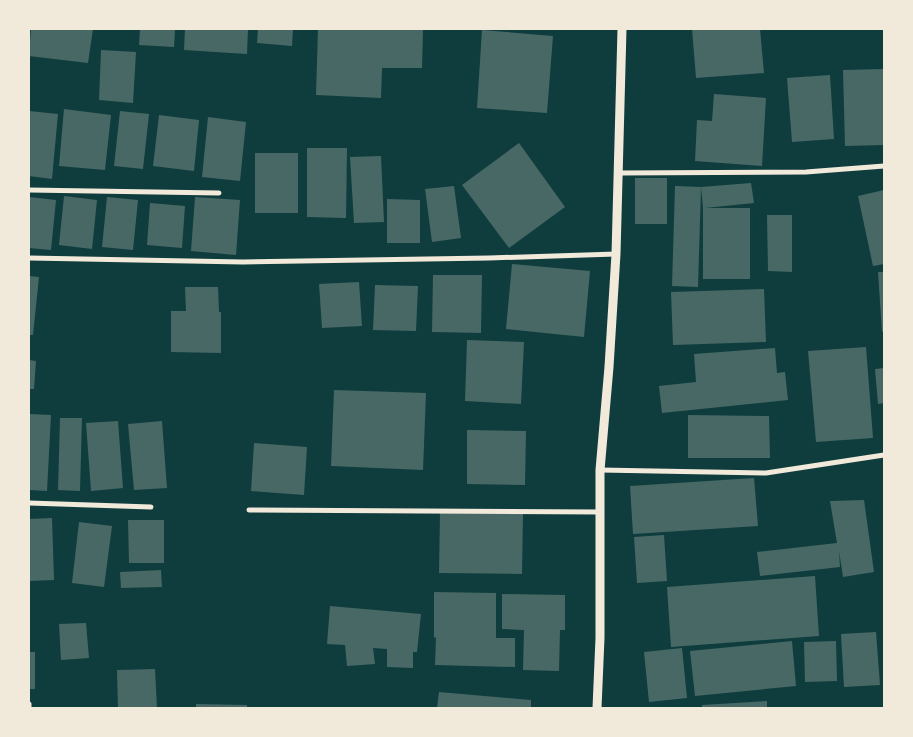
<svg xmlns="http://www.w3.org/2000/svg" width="913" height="737" font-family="'Work Sans',sans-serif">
	<rect width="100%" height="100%" fill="#0f3d3e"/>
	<!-- building -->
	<path fill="#486865" d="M31 29H93L88 63 29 56Z
		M140 29H175L174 47 139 45Z
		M185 29H248L247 54 184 50Z
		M258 29H293L292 46 257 43Z
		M318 29H423L422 68H382L381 98 316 95Z
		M692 29H760L764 73 696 78Z
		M482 30 553 36 547 113 477 108Z
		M101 50 136 52 133 103 99 100Z
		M884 69V145L845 146 843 70Z
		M830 75 834 139 792 142 787 78Z
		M714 94 766 98 762 166 695 161 697 120 712 121Z
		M64 109 111 115 105 170 59 166Z
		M29 111 58 114 52 179 29 176Z
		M120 111 149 114 143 169 114 166Z
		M159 115 199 120 194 171 153 166Z
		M208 117 246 122 240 181 202 177Z
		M519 143 565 207 509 248 462 185Z
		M307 148H347L346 218 307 217Z
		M255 153H298V213H255Z
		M381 156 384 222 354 223 350 157Z
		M635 178H667V224H635Z
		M751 183 754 203 705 208H750V279H703V208L701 187 698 287 672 286 675 186 701 187Z
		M454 186 461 238 432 242 425 189Z
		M884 190V264L873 266 858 196Z
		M64 196 97 200 92 249 59 245Z
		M29 197 56 200 51 250 29 248Z
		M107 197 138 200 133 250 102 247Z
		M195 197 240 200 236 255 191 251Z
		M387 199 420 200V243H387Z
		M150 203 185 206 182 248 147 245Z
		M767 215H792V272L768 271Z
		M512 264 590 271 584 337 506 329Z
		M878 272H884V331L882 332Z
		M433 275H482L481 333 432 332Z
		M29 276 39 277 33 335H29Z
		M359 282 362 326 322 328 319 284Z
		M375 285 418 286 416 331 373 330Z
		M185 287H218L219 312H221V353L171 352V311H186Z
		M764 289 766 342 673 345 671 292Z
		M467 340 524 342 521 404 465 401Z
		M866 347 873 438 816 442 808 351Z
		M775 348 777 373 785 372 788 400 662 413 659 386 696 382 694 354Z
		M29 360 36 361 34 389H29Z
		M884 368V403L878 404 875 369Z
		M334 390 426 393 423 470 331 466Z
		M29 414 51 415 47 491 29 490Z
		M688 415 769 416 770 458H688Z
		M60 418H82L80 491 58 490Z
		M118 421 123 488 91 491 86 423Z
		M162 421 167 488 134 490 128 424Z
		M467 430 526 431 525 485 467 484Z
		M254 443 307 447 304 495 251 491Z
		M754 478 758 526 633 534 630 486Z
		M864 500 874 572 843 577 839 551 840 567 760 576 757 552 837 543 830 501Z
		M440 513 523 514 522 574 439 573Z
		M52 518 54 580 29 581V519Z
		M128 520H164V563H129Z
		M79 522 112 526 104 587 72 583Z
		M664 535 667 581 637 583 634 537Z
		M161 570 162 587 121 588 120 572Z
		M815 576 819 636 671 647 667 587Z
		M434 592 496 593V638H515V667L435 665 436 637 434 638Z
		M502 594 565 595V630H560L559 671 523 670 524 630 502 629Z
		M330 606 421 614 417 652H413V668L387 667V649L373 648 375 664 347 666 345 645 327 644Z
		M86 623 89 658 61 660 59 624Z
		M876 632 880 685 844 687 841 634Z
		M792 641 796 686 695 696 690 651Z
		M836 641 837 681 805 682 804 642Z
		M682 648 687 698 649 702 644 652Z
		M29 652H35V689H29Z
		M155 669 157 708H118L117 670Z
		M439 692 531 700V708H437Z
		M767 701V708H702V705Z
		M196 704 247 705V708H196Z"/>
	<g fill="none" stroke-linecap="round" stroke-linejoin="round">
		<!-- minor -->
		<path stroke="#f1e9da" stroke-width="5" d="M618 173 806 172 884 166
			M29 190 219 193
			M29 258 243 262 489 258 616 254
			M600 470 766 473 884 455
			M29 503 151 507
			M249 510 601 512
			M29 704V708"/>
		<!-- tertiary -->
		<path stroke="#f1e9da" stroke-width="9" d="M597 708 600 638V470L609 367 616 254 622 29"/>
	</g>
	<!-- border -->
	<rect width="913" height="737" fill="none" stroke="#f1e9da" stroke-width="60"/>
</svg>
